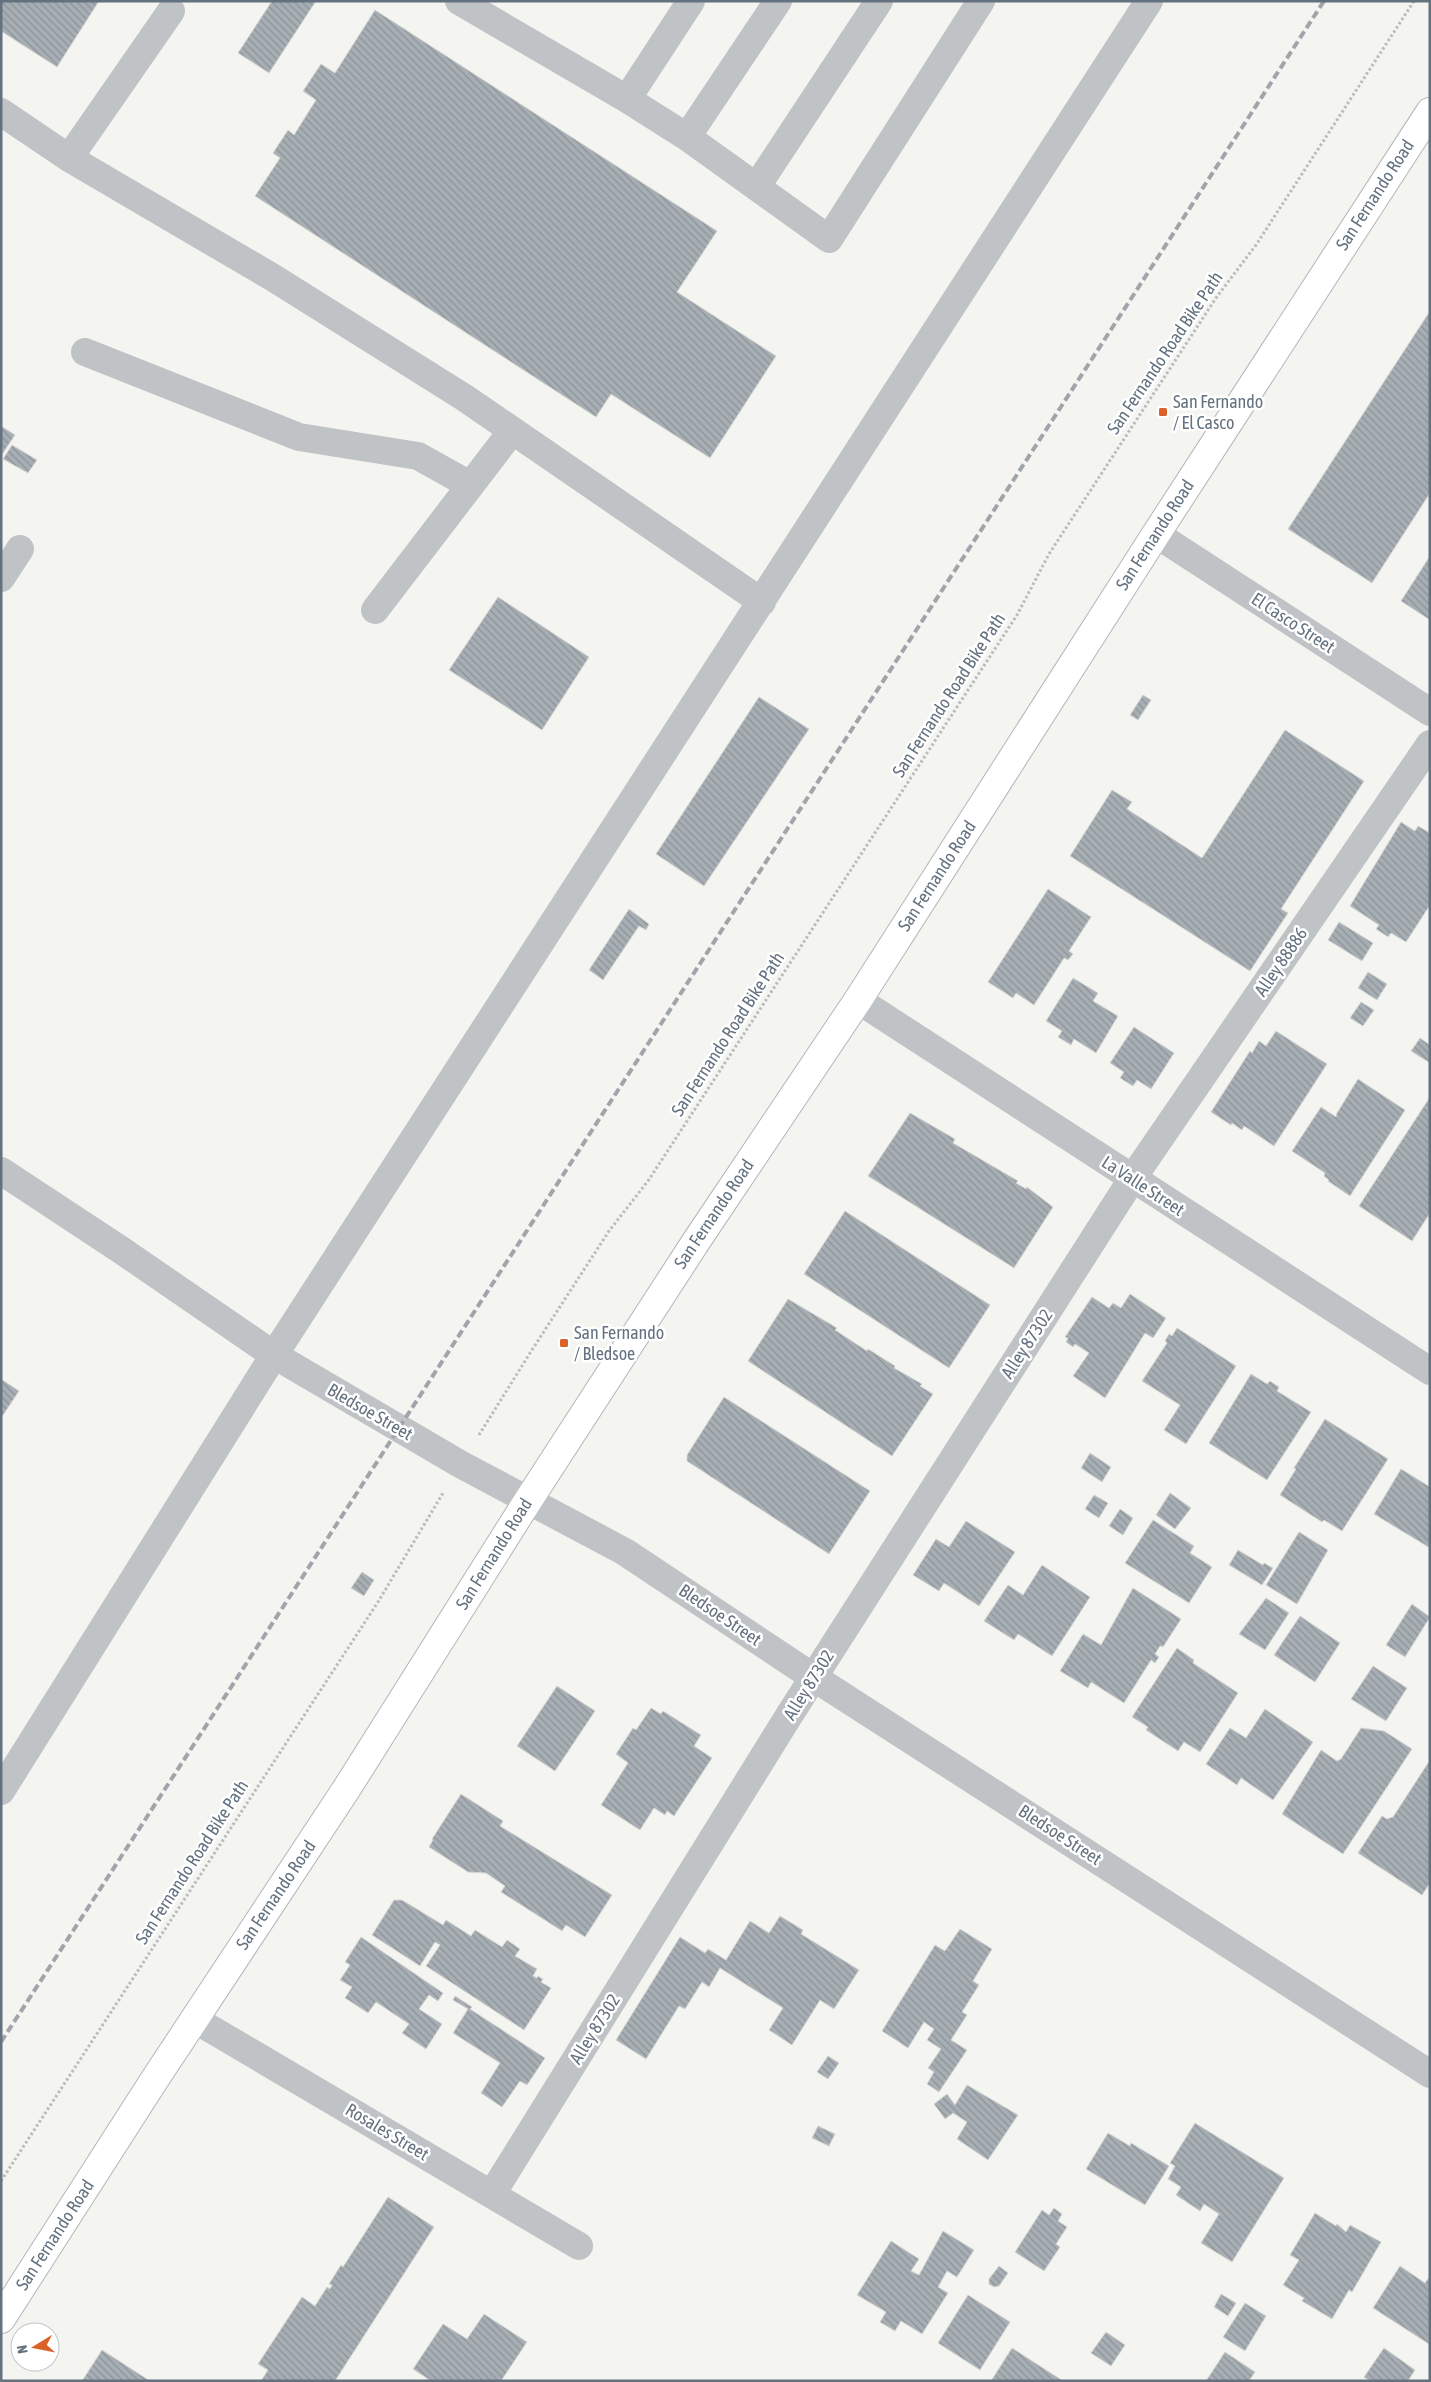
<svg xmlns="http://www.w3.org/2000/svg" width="1431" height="2382" font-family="'Asap Condensed',sans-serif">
	<defs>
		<pattern id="building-back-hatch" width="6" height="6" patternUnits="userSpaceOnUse" patternTransform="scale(1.25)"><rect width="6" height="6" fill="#a8afb4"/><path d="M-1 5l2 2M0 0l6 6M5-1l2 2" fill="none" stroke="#8c9398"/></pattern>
	</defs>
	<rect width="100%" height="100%" fill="#f4f4f0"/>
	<!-- building -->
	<path fill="url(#building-back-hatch)" stroke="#d5d5d3" d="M1 1H99L57 67 1 31Z
		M272 1H316L269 73 238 53Z
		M375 10 717 231 677 292 776 356 710 458 611 394 596 417 255 196 280 158 273 153 288 130 294 135 316 100 303 91 321 64 335 73Z
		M1430 311V493L1372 583 1288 529Z
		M1 426 15 435 1 456Z
		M12 445 37 460 28 473 3 459Z
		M1430 556V620L1401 601Z
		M498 597 589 657 542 730 449 670Z
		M1143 695 1151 700 1138 720 1130 715Z
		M759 697 809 729 704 886 656 854Z
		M1285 730 1364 781 1281 909 1288 913 1250 971 1070 856 1112 790 1132 802 1127 809 1202 858Z
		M1401 822 1415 831 1418 826 1430 833V905L1406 942 1391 933 1388 937 1376 929 1379 925 1350 906Z
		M1048 889 1091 917 1069 951 1073 954 1068 960 1064 958 1034 1005 1016 993 1013 998 988 982Z
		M629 909 649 924 646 930 639 926 603 980 589 970Z
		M1339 922 1373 943 1362 961 1328 940Z
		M1368 972 1387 984 1377 1000 1358 988Z
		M1073 978 1098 993 1093 1001 1118 1016 1096 1053 1074 1039 1071 1045 1058 1037 1062 1031 1046 1021Z
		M1361 1002 1374 1010 1363 1026 1350 1018Z
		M1134 1027 1174 1053 1151 1089 1137 1080 1133 1086 1120 1078 1124 1072 1110 1063Z
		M1276 1031 1327 1064 1274 1146 1244 1126 1242 1130 1232 1123 1231 1125 1211 1112 1250 1051 1252 1053 1259 1041 1266 1046Z
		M1420 1038 1430 1045V1063L1411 1051Z
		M1358 1079 1405 1110 1350 1196 1328 1181 1329 1180 1324 1176 1325 1173 1292 1151 1321 1107 1336 1117 1337 1113Z
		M1430 1097V1213L1412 1241 1359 1206Z
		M910 1113 955 1139 953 1143 1018 1181 1016 1183 1026 1189 1027 1187 1053 1207 1014 1268 868 1176Z
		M845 1211 990 1305 949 1368 804 1274Z
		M1130 1294 1166 1318 1153 1338 1145 1333 1105 1398 1073 1376 1089 1353 1075 1344 1073 1347 1066 1342 1068 1338 1065 1337 1092 1297 1109 1308 1113 1303 1121 1308Z
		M788 1299 837 1328 835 1330 867 1351 868 1349 895 1366 894 1368 922 1384 920 1386 933 1394 892 1456 748 1361Z
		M1177 1328 1236 1366 1186 1444 1164 1430 1180 1405 1142 1381 1167 1343 1165 1341 1169 1334 1172 1336Z
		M1251 1374 1267 1384 1270 1381 1279 1387 1277 1391 1311 1412 1267 1480 1209 1443Z
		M1 1379 19 1391 1 1418Z
		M724 1397 870 1491 829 1554 687 1461V1455Z
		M1325 1419 1388 1459 1342 1531 1324 1520 1322 1522 1280 1495 1296 1469 1294 1468Z
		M1090 1453 1111 1467 1102 1482 1081 1468Z
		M1401 1469 1430 1487V1548L1374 1514Z
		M1170 1493 1191 1508 1175 1529 1156 1515Z
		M1094 1495 1108 1503 1099 1518 1085 1509Z
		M1120 1509 1133 1518 1123 1535 1109 1526Z
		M1153 1520 1194 1546 1190 1553 1212 1567 1189 1603 1125 1563Z
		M966 1521 1015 1552 979 1606 944 1583 939 1591 913 1575 936 1539 949 1547Z
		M1299 1532 1328 1550 1297 1604 1266 1585Z
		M1238 1550 1263 1565 1264 1563 1273 1568 1262 1585 1229 1565Z
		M1042 1565 1090 1597 1052 1656 1018 1634 1014 1640 984 1621 1008 1585 1023 1595Z
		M362 1572 374 1580 364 1596 351 1588Z
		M1133 1588 1181 1619 1163 1647 1160 1646 1155 1654 1159 1657 1155 1663 1151 1660 1124 1703 1091 1682 1088 1688 1060 1671 1083 1634 1101 1645Z
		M1266 1598 1289 1613 1265 1650 1239 1634Z
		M1412 1604 1430 1617 1405 1657 1386 1645Z
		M1300 1616 1340 1643 1315 1682 1274 1655Z
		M1177 1648 1194 1660 1193 1663 1238 1693 1200 1752 1184 1742 1178 1751 1146 1730 1148 1727 1132 1717Z
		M1373 1666 1407 1688 1386 1721 1351 1699Z
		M557 1686 595 1711 555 1771 517 1746Z
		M651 1708 661 1714 663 1711 701 1735 694 1746 712 1758 674 1816 667 1811 665 1815 654 1808 640 1830 601 1805 628 1763 616 1754 633 1728 636 1730Z
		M1265 1709 1313 1742 1273 1800 1241 1778 1237 1785 1206 1764 1230 1728 1246 1738Z
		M1361 1728 1384 1731 1412 1749 1343 1854 1282 1814 1321 1750 1337 1761 1341 1759Z
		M1430 1760V1883L1422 1895 1358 1853 1382 1816 1387 1819 1393 1817Z
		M461 1794 503 1821 500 1826 612 1895 585 1937 566 1925 562 1931 501 1892 505 1886 486 1873 468 1872 429 1847 433 1840 432 1839Z
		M394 1900H402L443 1925 446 1920 471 1936 475 1930 502 1947 507 1940 520 1949 515 1956 537 1969 533 1976 537 1978 538 1976 543 1979 541 1982 551 1988 524 2030 426 1966 440 1945 435 1942 420 1966 372 1935Z
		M780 1916 803 1930 801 1934 859 1970 834 2009 820 2000 792 2045 769 2030 783 2008 720 1968 709 1987 702 1982 685 2009 679 2006 646 2059 616 2040 680 1937 705 1953 708 1949 726 1960 750 1921 769 1933Z
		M960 1929 992 1949 973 1981 979 1985 962 2012 967 2015 951 2040 967 2050 939 2092 927 2084 934 2072 928 2068 941 2049 927 2040 934 2029 924 2022 908 2048 882 2031 935 1945 945 1951Z
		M361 1937 443 1993 438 2001 429 1995 419 2009 442 2024 426 2049 402 2033 409 2024 376 2002 368 2013 345 1998 352 1987 340 1980 350 1965 345 1962Z
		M455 1996 472 2007 470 2009 545 2058 527 2085 520 2081 502 2107 481 2093 500 2063 453 2033 468 2009 453 2000Z
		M828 2056 839 2063 828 2079 817 2072Z
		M967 2085 1018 2115 988 2160 957 2139 967 2122 953 2113 945 2119 934 2104 947 2094 955 2105Z
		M1195 2123 1284 2178 1232 2262 1201 2243 1219 2214 1204 2204 1200 2211 1176 2195 1181 2187 1168 2179 1175 2166 1170 2163Z
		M818 2126 835 2134 829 2146 812 2138Z
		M1108 2133 1130 2146 1131 2143 1169 2166 1145 2205 1086 2169Z
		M388 2197 434 2227 335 2381H261L268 2370 258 2364 302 2297 315 2306 327 2287 330 2289 332 2285 329 2284 341 2265 343 2267Z
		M1054 2208 1062 2214 1058 2221 1067 2227 1056 2244 1060 2247 1044 2271 1015 2252 1042 2210 1049 2215Z
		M1315 2213 1336 2226 1337 2224 1346 2232 1350 2225 1381 2242 1352 2292 1349 2290 1332 2319 1302 2301 1304 2298 1283 2285 1299 2260 1290 2255Z
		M943 2231 974 2250 957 2277 947 2271 938 2287 948 2293 922 2334 901 2321 895 2331 880 2322 886 2312 857 2295 891 2241 919 2259 911 2271 919 2275Z
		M999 2266 1008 2273 999 2286 994 2287 989 2284V2279Z
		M1400 2266 1425 2283 1430 2276 1429 2344 1373 2308Z
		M1221 2294 1236 2303 1228 2316 1214 2307Z
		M968 2295 1010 2322 980 2370 938 2343Z
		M1245 2303 1266 2316 1245 2351 1223 2337Z
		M484 2314 527 2342 501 2381H431L413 2369 443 2324 467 2339Z
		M1106 2332 1125 2345 1111 2366 1091 2353Z
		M1012 2348 1063 2381H991Z
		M1384 2348 1415 2370 1408 2381H1370L1364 2377Z
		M102 2350 150 2381H82Z
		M1225 2352 1255 2372 1249 2381H1206Z"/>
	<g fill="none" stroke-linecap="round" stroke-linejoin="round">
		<!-- major casing -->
		<g stroke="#b2b6ba" stroke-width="30">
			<path id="major" d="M1 2319 153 2082 347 1788 529 1499 697 1240 858 1000 1156 534 1430 112"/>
		</g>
		<!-- path -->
		<path stroke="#b9bbbd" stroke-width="3" stroke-dasharray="2.5 2.5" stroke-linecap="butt" d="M479 1435 530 1353 609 1231 648 1181 1017 615 1049 554 1216 298 1256 245 1414 1
			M1 2181 378 1602 443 1493"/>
		<!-- minor -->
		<path stroke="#bfc3c6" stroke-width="28" d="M459 1 627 99
			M778 1 687 137 829 239 981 1
			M1 112 69 158 272 277 465 398 762 602
			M687 137 627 99 691 1
			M69 158 171 11
			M757 186 879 1
			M85 352 299 437 418 456 470 485
			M1156 534 1430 712
			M1 578 20 549
			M375 610 512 431
			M858 1000 1430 1371
			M1 1171 121 1250 274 1355 460 1464 625 1552 813 1677 1430 2074
			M1 1791 274 1355 1149 1
			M194 2019 579 2246
			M492 2194 790 1714 1132 1179 1430 744"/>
		<!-- major -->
		<use href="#major" stroke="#fff" stroke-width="28"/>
		<!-- rail -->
		<path stroke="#a0a5ab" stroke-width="4" stroke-dasharray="8 4" stroke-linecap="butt" d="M1 2042 1324 1"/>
	</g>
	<!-- markers -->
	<g fill="#db6129" stroke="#fff" stroke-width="2">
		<rect x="1158" y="407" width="10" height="10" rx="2.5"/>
		<rect x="559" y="1338" width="10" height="10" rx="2.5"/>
	</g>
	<g text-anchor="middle" stroke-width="5" stroke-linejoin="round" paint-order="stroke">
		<!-- street labels -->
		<g font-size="18" fill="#647280" stroke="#fff">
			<text transform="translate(1375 195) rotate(-57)" y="6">San Fernando Road</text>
			<text transform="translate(1165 353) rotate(-56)" y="6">San Fernando Road Bike Path</text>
			<text transform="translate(1155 535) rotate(-57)" y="6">San Fernando Road</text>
			<text transform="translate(1293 623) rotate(33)" y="6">El Casco Street</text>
			<text transform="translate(949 695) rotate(-57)" y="6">San Fernando Road Bike Path</text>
			<text transform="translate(937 876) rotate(-57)" y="6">San Fernando Road</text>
			<text transform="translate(1281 962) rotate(-56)" y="6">Alley 88886</text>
			<text transform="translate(728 1034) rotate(-57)" y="6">San Fernando Road Bike Path</text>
			<text transform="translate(1143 1186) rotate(33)" y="6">La Valle Street</text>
			<text transform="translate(714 1214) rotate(-56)" y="6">San Fernando Road</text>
			<text transform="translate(1027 1344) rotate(-57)" y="6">Alley 87302</text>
			<text transform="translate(370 1412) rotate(30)" y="6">Bledsoe Street</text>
			<text transform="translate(494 1554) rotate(-58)" y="6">San Fernando Road</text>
			<text transform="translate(720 1615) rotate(34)" y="6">Bledsoe Street</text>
			<text transform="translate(809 1685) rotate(-58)" y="6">Alley 87302</text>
			<text transform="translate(1060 1835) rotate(33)" y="6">Bledsoe Street</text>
			<text transform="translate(192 1862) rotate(-57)" y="6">San Fernando Road Bike Path</text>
			<text transform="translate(276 1895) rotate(-56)" y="6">San Fernando Road</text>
			<text transform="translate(595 2029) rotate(-58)" y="6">Alley 87302</text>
			<text transform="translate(387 2132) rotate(31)" y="6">Rosales Street</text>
			<text transform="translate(55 2235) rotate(-57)" y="6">San Fernando Road</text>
		</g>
		<!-- poi labels -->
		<g font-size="18" fill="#647280" stroke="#fff" text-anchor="start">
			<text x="1173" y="408">San Fernando<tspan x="1173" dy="21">/ El Casco</tspan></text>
			<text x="574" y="1339">San Fernando<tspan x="574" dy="21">/ Bledsoe</tspan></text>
		</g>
	</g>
	<!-- border -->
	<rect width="1431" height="2382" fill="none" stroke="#647280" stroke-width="5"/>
	<!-- north arrow -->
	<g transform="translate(35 2347) rotate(260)"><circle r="24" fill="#ffffff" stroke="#c1c7cc"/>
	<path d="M0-4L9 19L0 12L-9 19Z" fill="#db6129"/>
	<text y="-8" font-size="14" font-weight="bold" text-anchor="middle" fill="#647280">N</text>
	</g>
</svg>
